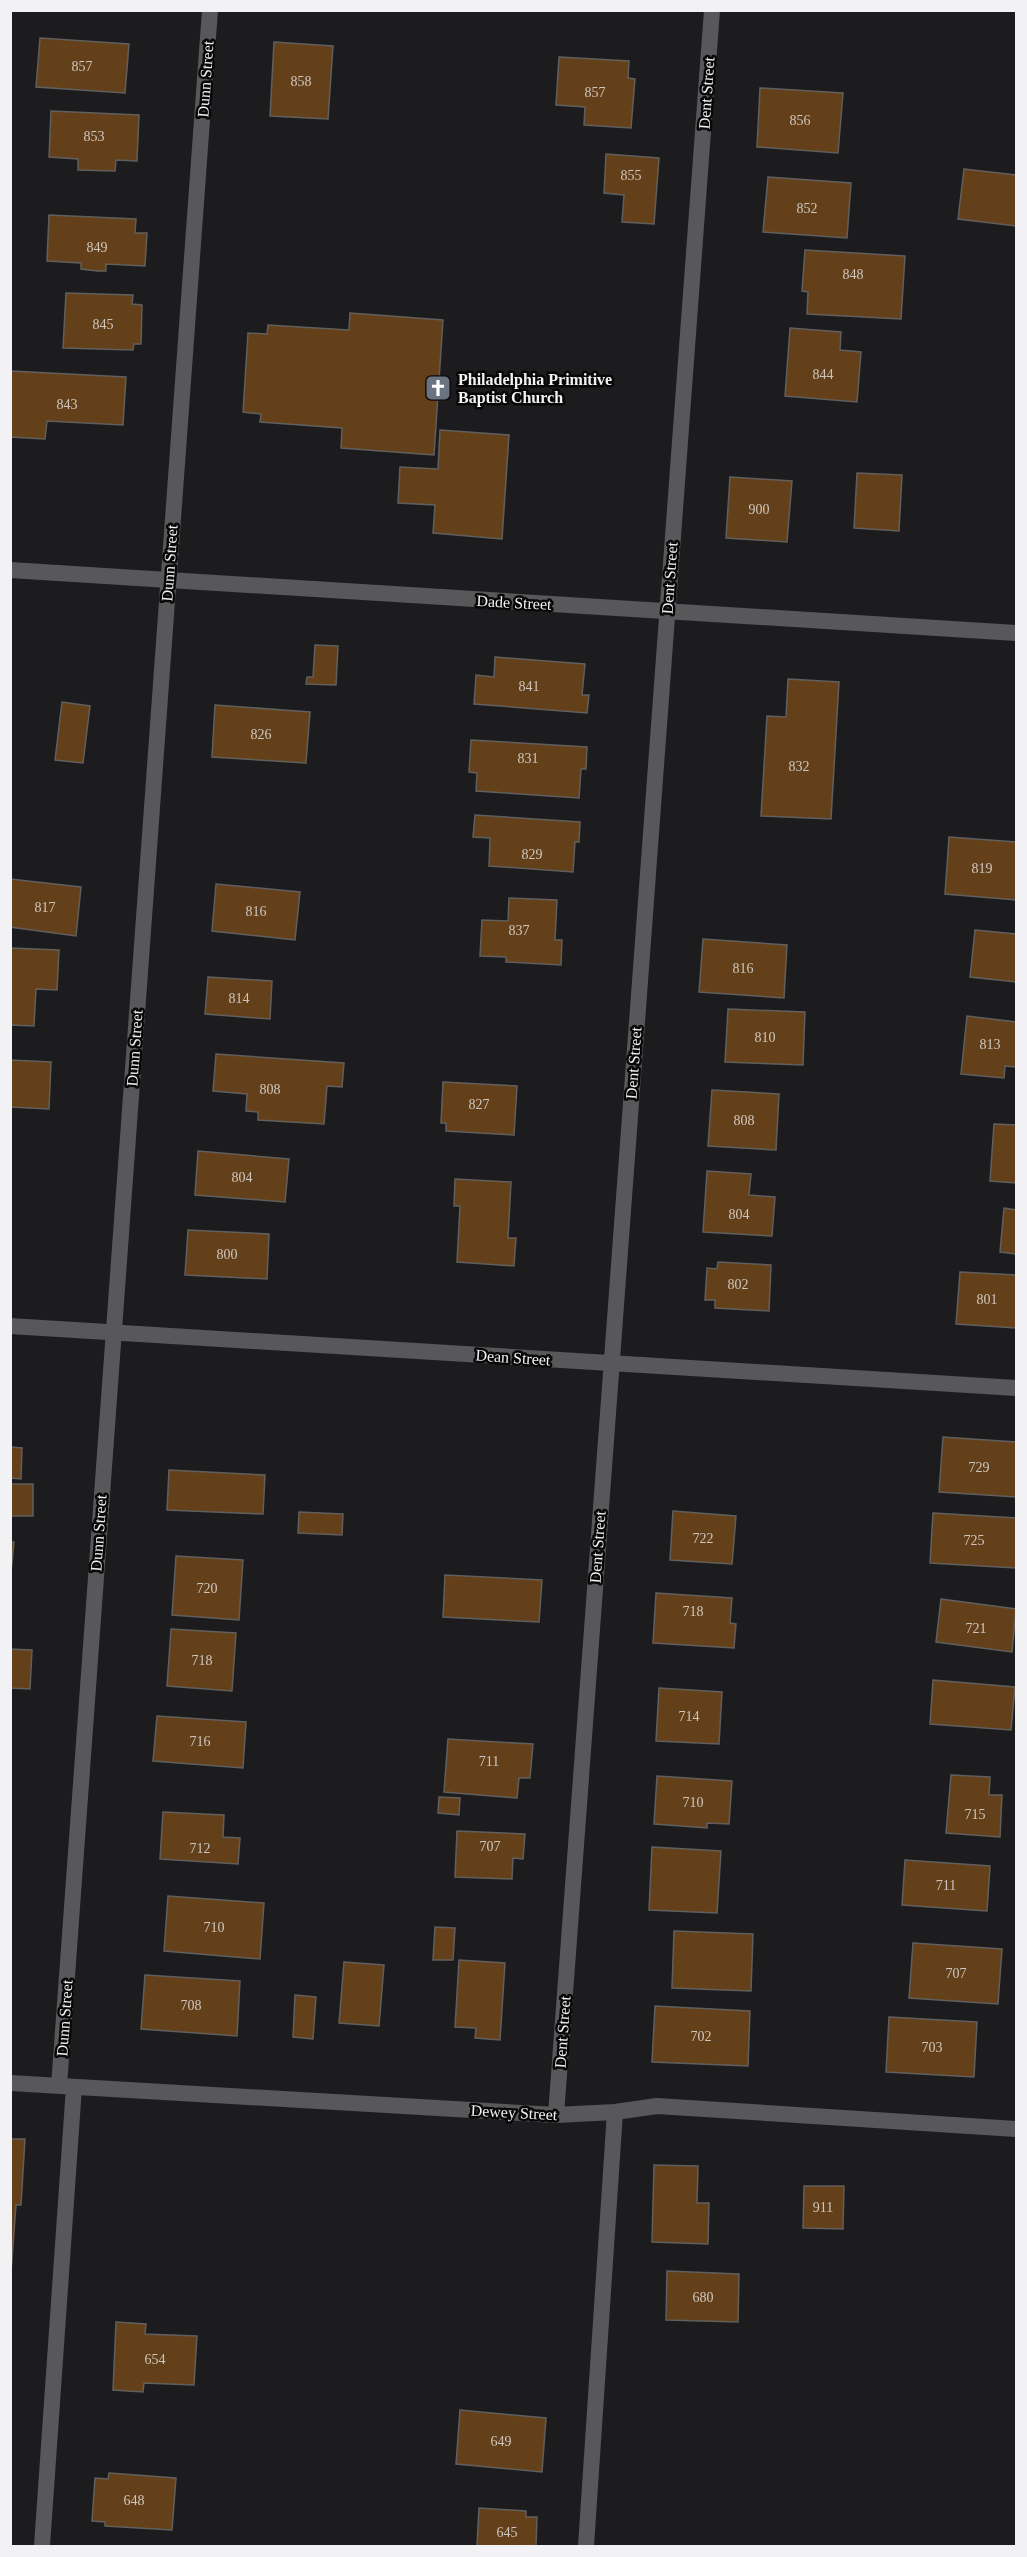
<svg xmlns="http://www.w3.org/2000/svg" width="1027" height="2557" font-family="Georgia,serif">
	<rect width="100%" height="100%" fill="#1c1c1e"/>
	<!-- building -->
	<path fill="#64401a" stroke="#615f5d" stroke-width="1.5" d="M40 38 129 44 125 93 36 87Z
		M274 42 333 46 328 119 270 116Z
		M559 57 629 61 628 78 635 79 631 128 584 125 585 107 556 105Z
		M760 88 843 93 838 153 757 147Z
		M51 111 139 115 137 161 116 160 115 171 78 170V159L49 157Z
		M606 154 659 158 654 224 622 222 624 195 604 193Z
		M964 169 1016 175V226L958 219Z
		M768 177 851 183 847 238 763 232Z
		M49 215 136 219 135 233H147L145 266 106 264V271H98L81 269V263L47 261Z
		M805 250 905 256 901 319 807 314 808 292 802 291Z
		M66 293 133 295 132 304 142 305 141 344H134L133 350 63 348Z
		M350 313 443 320 434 455 341 448 342 428 260 422 261 414 243 412 248 333 267 334 268 325 349 330Z
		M790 328 841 332 840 350 861 352 857 402 785 396Z
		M11 371 126 377 123 425 47 421 45 439 10 437Z
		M440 430 509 435 502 539 433 533 435 505 398 503 400 467 438 469Z
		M857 473 902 475 899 531 854 528Z
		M730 477 792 481 787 542 726 538Z
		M315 645 338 646 336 685 306 684 307 677H313Z
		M495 657 585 664 582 695H589L587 713 474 704 476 675 494 677Z
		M788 679 839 682 831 819 761 816 767 716 786 717Z
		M62 702 90 706 83 763 55 760Z
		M215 705 310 712 306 763 212 757Z
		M471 740 587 747 586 769H581L579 798 476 791 477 773 469 772Z
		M475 815 580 822 579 842H575L573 872 489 866 490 838 473 837Z
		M949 837 1016 842V900L945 894Z
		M10 879 81 887 76 936 10 927Z
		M216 884 300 892 295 940 212 931Z
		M509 898 557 900 555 940H562L561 965 506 962V957L480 956 482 920 508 921Z
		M975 930 1016 934V982L970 977Z
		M703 939 787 945 784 998 699 992Z
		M10 948 59 950 57 990 36 989 34 1026 10 1025Z
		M208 977 272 981 270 1019 205 1014Z
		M728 1009 805 1012 803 1065 725 1062Z
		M967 1016 1016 1022V1067L1005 1066 1004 1078 961 1074Z
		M216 1054 344 1063 342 1087 327 1086 324 1124 258 1120V1112L246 1111 247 1094 213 1091Z
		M10 1060 51 1062 49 1109 10 1107Z
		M443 1082 517 1086 514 1135 446 1131V1123H441Z
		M712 1090 779 1094 776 1150 708 1146Z
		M994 1124 1016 1125V1183L990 1181Z
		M198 1151 289 1159 285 1202 195 1195Z
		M707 1171 751 1174 749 1195 775 1197 772 1236 703 1232Z
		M455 1179 511 1182 508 1238H516L514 1266 457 1262 460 1206H454Z
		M1004 1208 1016 1210V1254L1000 1252Z
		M188 1230 269 1234 267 1279 185 1275Z
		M718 1262 771 1265 769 1311 715 1308V1300H705L707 1268 717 1269Z
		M960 1272 1016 1275V1328L956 1324Z
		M943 1437 1016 1442V1497L939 1492Z
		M10 1447 22 1448 21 1479 10 1478Z
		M169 1470 265 1475 263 1514 167 1510Z
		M10 1484H33V1516H10Z
		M673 1511 736 1516 732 1564 670 1560Z
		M299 1512 343 1514 342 1535 298 1533Z
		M933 1513 1016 1518V1568L930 1563Z
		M10 1542H14L10 1583Z
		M176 1556 243 1560 239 1620 172 1615Z
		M445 1575 542 1580 539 1622 443 1617Z
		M656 1593 732 1598 730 1623 736 1624 734 1648 653 1643Z
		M941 1599 1016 1609 1012 1652 936 1642Z
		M171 1629 236 1633 232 1691 167 1686Z
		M10 1649 32 1650 30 1689 10 1688Z
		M933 1680 1015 1687 1011 1730 930 1724Z
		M659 1688 722 1692 719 1744 656 1741Z
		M157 1716 246 1722 243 1768 153 1761Z
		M448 1739 533 1744 530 1778H519L517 1798 444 1792Z
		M951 1775 990 1777 989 1795H1002L1000 1837 946 1833Z
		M657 1776 732 1781 729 1824 707 1823V1828L654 1824Z
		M439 1797 460 1798 459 1815 438 1813Z
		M163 1812 224 1815 223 1837 240 1838 238 1864 160 1859Z
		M457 1831 525 1834 523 1859 513 1858 512 1879 455 1877Z
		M652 1847 721 1851 717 1913 649 1910Z
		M905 1860 990 1866 987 1911 902 1905Z
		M168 1896 264 1903 260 1959 164 1951Z
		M435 1927 455 1928 453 1960H433Z
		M674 1931 753 1934 751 1991 672 1988Z
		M913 1943 1002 1949 998 2004 909 1998Z
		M459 1960 505 1963 500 2040 475 2038 476 2028 455 2027Z
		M344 1962 384 1965 379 2026 339 2023Z
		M145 1975 240 1981 237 2036 141 2029Z
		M295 1995 316 1997 313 2039 293 2037Z
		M655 2006 750 2011 748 2066 652 2062Z
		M889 2017 977 2022 974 2077 886 2072Z
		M10 2139H25L21 2205H16L11 2273Z
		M654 2165 698 2166 697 2203H709L708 2244 652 2242Z
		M804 2186H844L843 2229 803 2228Z
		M667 2271 739 2274 738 2322 666 2320Z
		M116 2322 146 2324 145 2334 197 2336 194 2385 144 2383 143 2392 113 2390Z
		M460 2410 546 2418 542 2472 456 2464Z
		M109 2473 176 2478 172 2530 105 2526V2522L92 2521 95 2478 108 2479Z
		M479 2508 526 2511V2517H537L536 2546H477Z"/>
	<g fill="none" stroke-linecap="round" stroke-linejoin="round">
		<!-- minor -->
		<path stroke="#58585b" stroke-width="16" d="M10 570 1016 633
			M10 1326 1016 1388
			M10 2083 556 2115 615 2112 657 2106 1016 2129
			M59 2086 210 10
			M556 2115 712 10
			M42 2546 74 2087
			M586 2546 615 2112"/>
	</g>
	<!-- icons -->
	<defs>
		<g id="church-square" transform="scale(1.35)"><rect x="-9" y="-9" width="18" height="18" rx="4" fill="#6b7280" stroke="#070707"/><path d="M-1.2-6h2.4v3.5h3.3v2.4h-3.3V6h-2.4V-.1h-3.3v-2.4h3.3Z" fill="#fff"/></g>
	</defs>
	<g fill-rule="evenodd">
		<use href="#church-square" x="438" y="388"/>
	</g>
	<g text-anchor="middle" stroke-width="5" stroke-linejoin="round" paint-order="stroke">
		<!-- number labels -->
		<g font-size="14" fill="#cec6be">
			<text x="82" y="71">857</text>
			<text x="301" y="86">858</text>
			<text x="595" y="97">857</text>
			<text x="800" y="125">856</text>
			<text x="94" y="141">853</text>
			<text x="631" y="180">855</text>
			<text x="807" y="213">852</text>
			<text x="97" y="252">849</text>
			<text x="853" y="279">848</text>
			<text x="103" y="329">845</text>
			<text x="823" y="379">844</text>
			<text x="67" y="409">843</text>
			<text x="759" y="514">900</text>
			<text x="529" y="691">841</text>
			<text x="261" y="739">826</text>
			<text x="528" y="763">831</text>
			<text x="799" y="771">832</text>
			<text x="532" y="859">829</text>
			<text x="982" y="873">819</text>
			<text x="45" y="912">817</text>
			<text x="256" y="916">816</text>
			<text x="519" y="935">837</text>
			<text x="743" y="973">816</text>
			<text x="239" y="1003">814</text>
			<text x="765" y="1042">810</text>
			<text x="990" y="1049">813</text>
			<text x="270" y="1094">808</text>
			<text x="479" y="1109">827</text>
			<text x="744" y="1125">808</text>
			<text x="242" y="1182">804</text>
			<text x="739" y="1219">804</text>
			<text x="227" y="1259">800</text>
			<text x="738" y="1289">802</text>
			<text x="987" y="1304">801</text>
			<text x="979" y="1472">729</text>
			<text x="703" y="1543">722</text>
			<text x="974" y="1545">725</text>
			<text x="207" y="1593">720</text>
			<text x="693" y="1616">718</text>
			<text x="976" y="1633">721</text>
			<text x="202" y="1665">718</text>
			<text x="689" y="1721">714</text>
			<text x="200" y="1746">716</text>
			<text x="489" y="1766">711</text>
			<text x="693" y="1807">710</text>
			<text x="975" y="1819">715</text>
			<text x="490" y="1851">707</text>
			<text x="200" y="1853">712</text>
			<text x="946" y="1890">711</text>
			<text x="214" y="1932">710</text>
			<text x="956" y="1978">707</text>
			<text x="191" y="2010">708</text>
			<text x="701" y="2041">702</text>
			<text x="932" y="2052">703</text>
			<text x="823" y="2212">911</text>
			<text x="703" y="2302">680</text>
			<text x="155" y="2364">654</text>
			<text x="501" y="2446">649</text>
			<text x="134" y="2505">648</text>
			<text x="507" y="2537">645</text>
		</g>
		<!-- street labels -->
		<g font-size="16" fill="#f2f2f4" stroke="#070707">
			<text transform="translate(205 79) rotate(-86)" y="6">Dunn Street</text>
			<text transform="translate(706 93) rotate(-86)" y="6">Dent Street</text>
			<text transform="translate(169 563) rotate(-86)" y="6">Dunn Street</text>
			<text transform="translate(669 578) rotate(-86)" y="6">Dent Street</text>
			<text transform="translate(514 602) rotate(3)" y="6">Dade Street</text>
			<text transform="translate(134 1048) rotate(-86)" y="6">Dunn Street</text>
			<text transform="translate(633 1063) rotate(-86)" y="6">Dent Street</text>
			<text transform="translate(513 1357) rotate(4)" y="6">Dean Street</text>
			<text transform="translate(98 1533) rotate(-86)" y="6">Dunn Street</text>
			<text transform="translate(597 1547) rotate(-86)" y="6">Dent Street</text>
			<text transform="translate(64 2018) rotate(-86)" y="6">Dunn Street</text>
			<text transform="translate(562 2032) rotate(-86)" y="6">Dent Street</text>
			<text transform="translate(514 2112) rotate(3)" y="6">Dewey Street</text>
		</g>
		<!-- poi labels -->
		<g font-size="16" font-weight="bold" fill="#f2f2f4" stroke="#070707" text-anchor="start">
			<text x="458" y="385">Philadelphia Primitive<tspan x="458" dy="18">Baptist Church</tspan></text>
		</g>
	</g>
	<!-- border -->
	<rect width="1027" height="2557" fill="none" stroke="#f2f2f4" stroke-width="24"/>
</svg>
